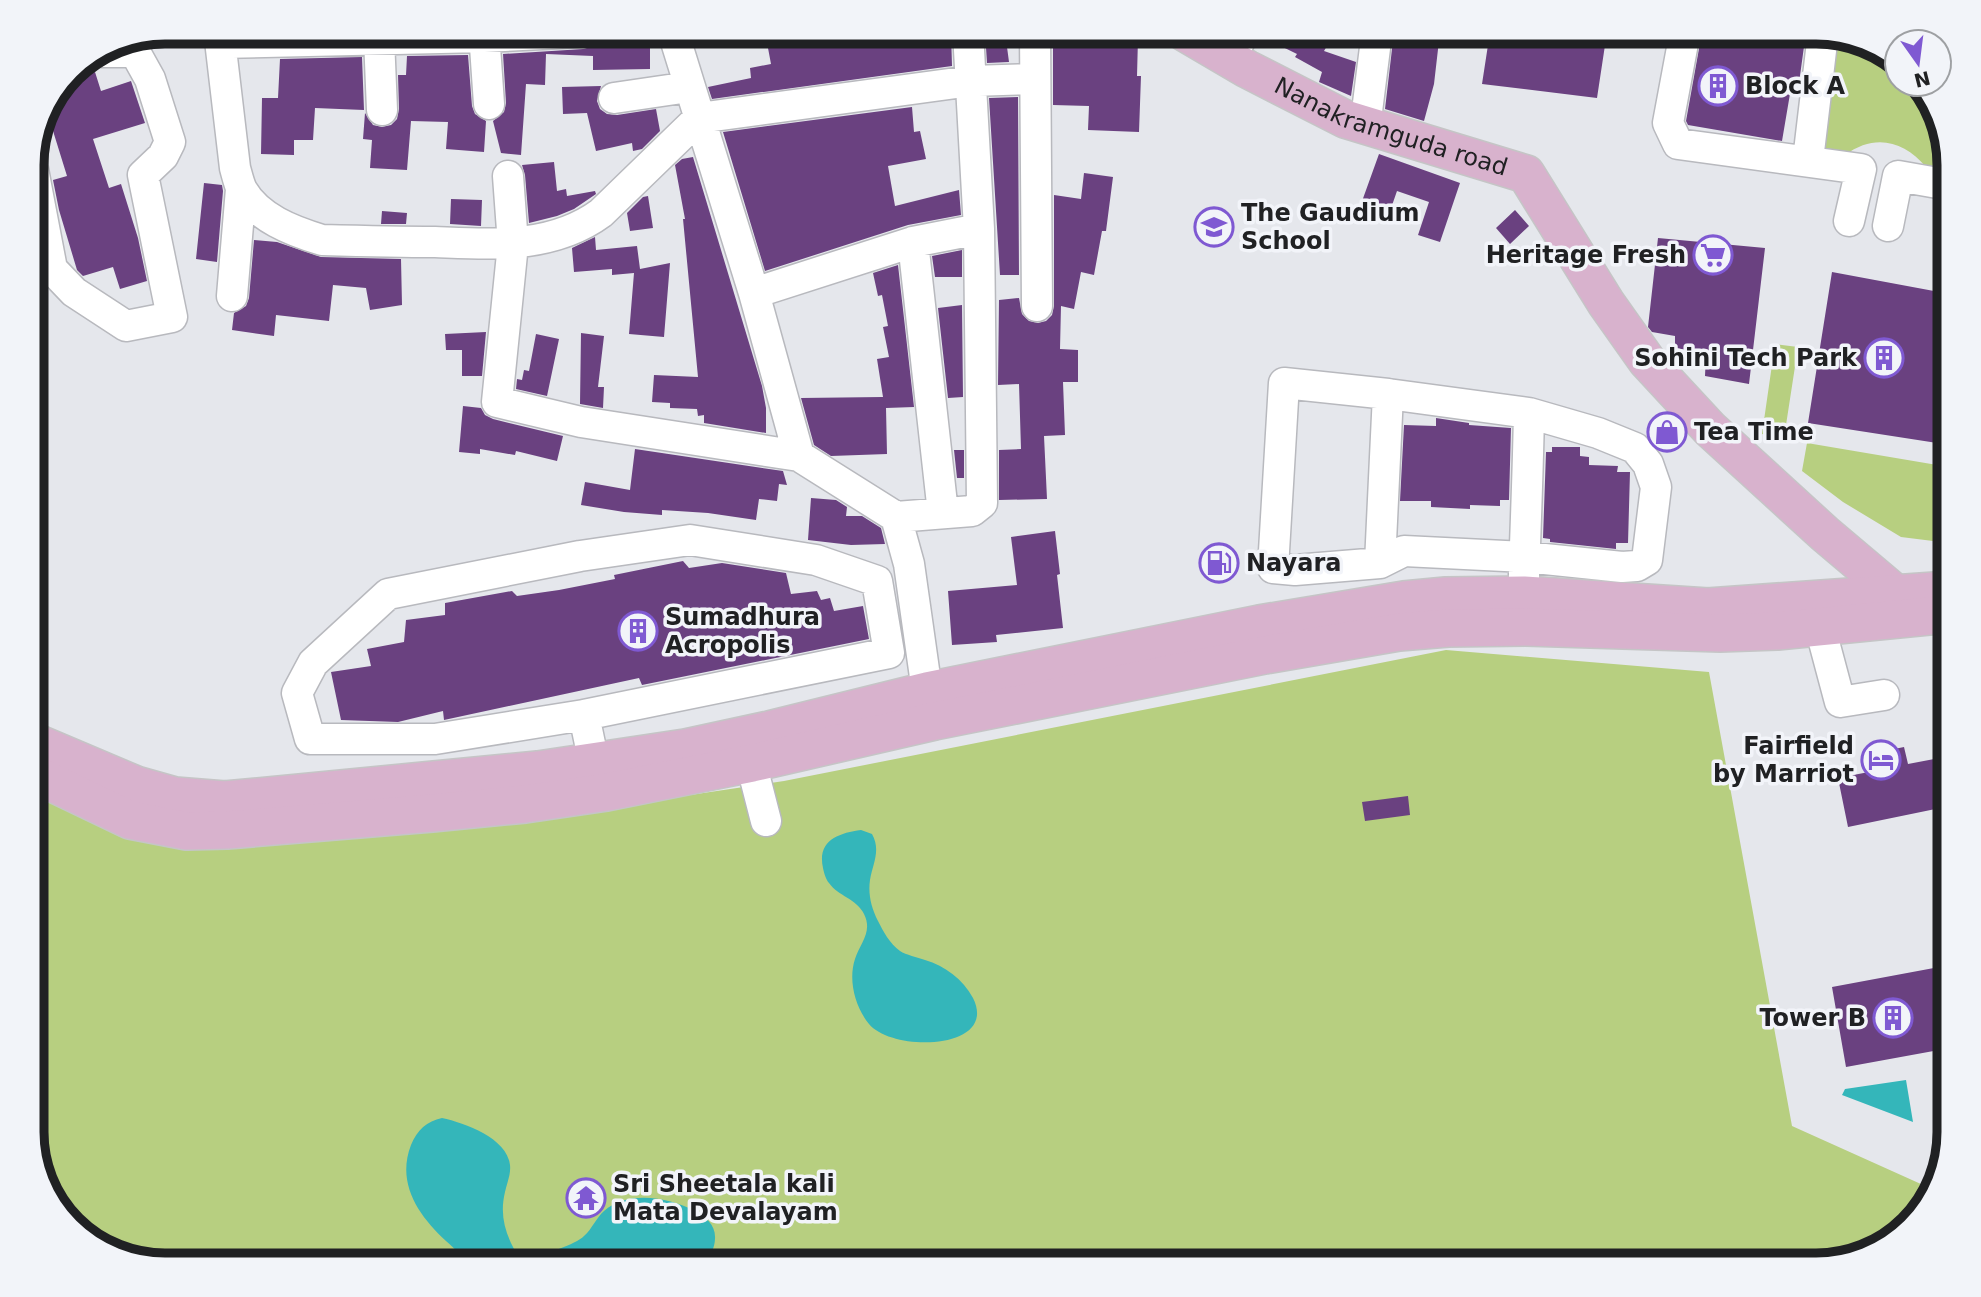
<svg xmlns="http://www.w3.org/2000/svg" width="1981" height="1297" font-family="'DejaVu Sans',sans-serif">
	<rect width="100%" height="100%" fill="#e5e7ec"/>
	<!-- green -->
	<path fill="#b7cf80" d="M1829 35 1890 54 1897 61V84H1918L1932 98 1949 168 1926 167C1904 141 1875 133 1845 155L1815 149Z
		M1775 344 1798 347 1784 438 1762 434Z
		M1807 443 1949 467V543L1901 537 1843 502 1802 471Z
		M1446 650 1709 672 1792 1126 1932 1189 1927 1206 1883 1248 1817 1265H165L91 1243 49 1199 32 1141V791L609 807 784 781Z"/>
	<!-- water -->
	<path fill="#34b6ba" d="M861 830 872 834C881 850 873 863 870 880 868 894 871 907 878 921 883 931 890 944 900 951 906 955 917 957 925 960 945 966 963 979 973 998 999 1050 893 1053 869 1024 855 1007 848 980 855 959 860 943 873 932 864 914 857 899 838 896 829 883 826 880 824 873 823 868 817 841 838 833 861 830Z
		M1906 1080 1913 1122 1842 1095 1845 1089Z
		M442 1118C465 1123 507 1138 510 1165 511 1174 507 1183 505 1192 500 1213 504 1230 514 1249 519 1251 524 1254 529 1255 542 1256 575 1245 584 1236 592 1229 596 1218 604 1211 627 1190 669 1197 695 1211 706 1217 716 1225 715 1239 714 1261 693 1271 672 1265 658 1261 650 1248 634 1249 617 1250 601 1262 583 1265 549 1270 511 1266 476 1265 465 1259 456 1250 446 1241 419 1216 396 1184 411 1145 417 1130 427 1121 442 1118Z"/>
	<!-- building -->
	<path fill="#6a4180" d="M765 32H951L952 66 712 99 708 87 751 78 750 68 771 64Z
		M985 32H1005L1009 62 987 63Z
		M1261 32H1335L1324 51 1356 62 1351 96 1319 82 1322 72 1295 57 1297 54 1260 36Z
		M1394 32H1440L1434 84 1424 121 1385 109Z
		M1490 32H1607L1597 98 1482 84Z
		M1702 32H1806L1799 83 1792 82 1782 141 1688 125 1686 121Z
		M1075 34H1091V37L1138 38 1137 76H1141L1139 132 1088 130 1089 106 1053 105V36L1075 37Z
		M650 39V69L593 70V56L546 54 545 85 526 84 521 155 501 153 493 121 504 112 506 103 503 54 583 49 591 47 597 40Z
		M468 55 472 106 475 114 486 121 484 152 446 149 448 122 411 121 407 170 370 168 372 140 363 139 365 113 373 125 382 127 391 125 397 119 399 109 398 75H406L407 56Z
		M362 57 364 110 315 108 313 140H294V155L261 154 262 98H278L280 59Z
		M95 72 101 91 131 81 145 123 93 139 109 188 121 184 138 238 147 281 120 289 113 267 83 276 77 270 59 210 53 180 67 176 49 118 66 81Z
		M601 86 597 101 600 109 607 114 617 115 656 109 660 131 642 149 633 151 632 143 596 151 587 113 563 114 562 87Z
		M1018 97 1019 275H1000L989 98Z
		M912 107 914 132 920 131 926 159 888 166 895 206 959 190 961 215 908 225 765 271 723 132Z
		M1379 154 1460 183 1440 242 1418 235 1429 202 1397 191 1389 214 1361 204Z
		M693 157 762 386 766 408V433L704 423V415L698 416 697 409 670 408V403L652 402 654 375 698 377 683 219H685L675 165 682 159Z
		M554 162 557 191 566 189 567 196 595 191 596 194 574 209 557 216 529 223 525 175 522 165Z
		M1084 173 1113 177 1106 231H1102L1094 275 1081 272 1074 309 1061 306 1060 349 1078 350V382H1063L1065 435 1044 436 1047 499 999 500V450L1021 449 1019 384 998 385 999 300 1019 298 1022 314 1029 321 1038 323 1046 321 1052 315 1054 306V195L1081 199Z
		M204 183 222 185 223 191 217 262 196 259Z
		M648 196 653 228 630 231 627 213 643 197Z
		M451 199 482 200 481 226 450 224Z
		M1515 210 1529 226 1510 244 1496 228Z
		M382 211 407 213 406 224H381Z
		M595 237 596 250 637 246 640 269 670 263 664 337 629 334 634 273 612 275V269L574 272 572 248Z
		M1658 238 1765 248 1749 384 1705 376 1706 353 1675 348V336L1652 332 1648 327Z
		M254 240 277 242 321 257 401 259 402 305 370 310 366 288 333 285 329 321 276 315 274 336 232 330 234 313 246 306 249 298Z
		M962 250V277H935L932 256Z
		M898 265 914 407 886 408 887 454 831 456 814 445 801 398 883 397 877 359 889 357 883 327 888 326 882 295 878 296 873 273Z
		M1832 272 1950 294V445L1808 423Z
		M962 305 963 397 948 398 938 308Z
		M486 332 482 376H462V350H446L445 334Z
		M581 333 604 336 598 387H604L603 408 580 404Z
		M536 334 559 339 547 396 516 389 517 379 522 380 524 370 529 371Z
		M463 406 481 408 485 415 493 419 563 436 557 461 516 451 515 455 480 449V454L459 452Z
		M1436 418 1469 423V425L1511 428 1509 500H1500V506L1470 505V509L1431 507V501H1400L1404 425 1436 426Z
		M1552 447H1580V456L1589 457V465L1618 466 1617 472H1630L1628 543H1616V549L1550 542V539L1543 538 1546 452H1552Z
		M635 449 783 471 787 485 779 484 777 501 759 499 756 520 708 513 662 510V515L624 512 581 505 585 482 630 490Z
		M954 450H964V478H957Z
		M811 498 836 500 847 507 846 516H862L881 528 885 544 851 545 808 540Z
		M1055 531 1060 574 1057 575 1063 628 996 635 997 642 952 645 948 591 1017 585 1011 537Z
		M683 561 689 568 722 563 786 573 791 594 817 591 821 600 830 598 834 611 863 606 869 639 642 685 639 678 444 720 443 711 398 722 341 720 331 672 371 666 367 649 404 642 406 620 445 615V603L512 591 517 596 559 590 615 579 614 575Z
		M1904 747 1908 764 1950 756V806L1848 827 1838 778 1879 770 1875 753Z
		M1408 796 1410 815 1365 821 1362 802Z
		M1950 965V1048L1846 1067 1832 987Z"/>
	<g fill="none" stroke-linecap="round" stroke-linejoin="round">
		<!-- minor casing -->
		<g stroke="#b8b9be" stroke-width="33">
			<path id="minor" d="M219 32 235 168C237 175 239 184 242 190 258 218 292 231 322 240 359 241 397 242 435 242 492 244 552 249 601 213L699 118 971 81 1035 79
				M484 32 489 104
				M673 32 754 293 799 456
				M1035 32 1037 306
				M1685 32 1668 123 1678 144 1861 169 1849 221
				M379 38 382 110
				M220 43 484 37 582 32
				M1231 58 1244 32
				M614 98 689 87
				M1365 127 1377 32
				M1808 160 1823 34
				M32 164 52 269 74 292 126 326 172 317 143 175 163 156 170 142 150 79 135 52H99
				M508 176 513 244 497 402 581 422 799 456 896 517 909 564 927 691
				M1888 226 1898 176 1949 185
				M913 242 943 513
				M754 293 913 242 979 229
				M232 296 241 189
				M896 517 972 511 982 503 979 229 968 32
				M690 540 816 560 877 581 889 653 584 715 435 739H310L297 693 313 663 388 594 580 556Z
				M1380 563 1295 570 1273 568 1284 383 1388 394
				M1524 595V572C1526 519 1528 466 1529 413L1388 394 1380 563 1404 551 1525 557 1622 567 1637 566 1647 560 1656 487 1648 464 1635 448 1598 433 1529 413
				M1820 627 1840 702 1884 695
				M584 715 594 763
				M746 743 766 821"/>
		</g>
		<!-- major casing -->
		<g stroke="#c5c5c6" stroke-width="40">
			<g id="major">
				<path id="s1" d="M1184 32 1247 69 1345 119 1526 174 1606 303 1647 361 1710 429 1825 534 1896 594 1898 608"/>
				<path d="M32 741 136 785 175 796 225 800 538 770 685 748 769 730 927 691 1259 624 1404 600 1446 596 1524 595 1708 607 1949 590"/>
				<path d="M32 773 130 820 187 831 227 830 432 813 525 804 607 792 752 763 935 721 1265 655 1399 632 1448 628 1526 627 1720 633 1777 631 1949 614"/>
			</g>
		</g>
		<!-- minor -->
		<use href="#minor" stroke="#fff" stroke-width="30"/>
		<!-- major -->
		<use href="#major" stroke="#d8b2cd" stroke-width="37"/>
	</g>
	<!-- icons -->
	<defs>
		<g id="building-ring" transform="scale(2.0125)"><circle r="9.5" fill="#f2f4f9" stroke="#7f59d2" stroke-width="1.5"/><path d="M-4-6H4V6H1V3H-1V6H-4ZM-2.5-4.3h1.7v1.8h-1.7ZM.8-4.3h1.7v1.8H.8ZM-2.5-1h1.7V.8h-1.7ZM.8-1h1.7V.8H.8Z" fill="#7f59d2"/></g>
		<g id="school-ring" transform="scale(2.0125)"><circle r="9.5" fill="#f2f4f9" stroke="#7f59d2" stroke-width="1.5"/><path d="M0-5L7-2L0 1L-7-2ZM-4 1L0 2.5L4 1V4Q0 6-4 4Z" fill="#7f59d2"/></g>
		<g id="supermarket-ring" transform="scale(2.0125)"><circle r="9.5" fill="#f2f4f9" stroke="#7f59d2" stroke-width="1.5"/><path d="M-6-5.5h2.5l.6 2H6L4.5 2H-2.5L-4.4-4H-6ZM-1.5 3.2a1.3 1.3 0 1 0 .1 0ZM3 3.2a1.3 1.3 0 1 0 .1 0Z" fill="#7f59d2"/></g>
		<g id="shop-ring" transform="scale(2.0125)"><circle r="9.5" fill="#f2f4f9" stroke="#7f59d2" stroke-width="1.5"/><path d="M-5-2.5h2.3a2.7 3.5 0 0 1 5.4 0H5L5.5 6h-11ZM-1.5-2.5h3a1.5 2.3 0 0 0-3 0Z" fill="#7f59d2"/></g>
		<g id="fuel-ring" transform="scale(2.0125)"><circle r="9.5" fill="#f2f4f9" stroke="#7f59d2" stroke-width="1.5"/><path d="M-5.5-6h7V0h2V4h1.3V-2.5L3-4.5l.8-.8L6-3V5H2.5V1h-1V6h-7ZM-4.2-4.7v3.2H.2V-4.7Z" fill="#7f59d2"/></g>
		<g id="hotel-ring" transform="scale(2.0125)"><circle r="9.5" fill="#f2f4f9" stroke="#7f59d2" stroke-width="1.5"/><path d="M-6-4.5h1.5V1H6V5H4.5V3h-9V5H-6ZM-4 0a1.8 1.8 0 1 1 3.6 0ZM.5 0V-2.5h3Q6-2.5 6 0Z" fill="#7f59d2"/></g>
		<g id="temple-ring" transform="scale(2.0125)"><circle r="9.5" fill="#f2f4f9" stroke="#7f59d2" stroke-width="1.5"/><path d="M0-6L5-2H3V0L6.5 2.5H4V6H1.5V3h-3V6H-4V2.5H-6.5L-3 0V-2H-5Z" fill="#7f59d2"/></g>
	</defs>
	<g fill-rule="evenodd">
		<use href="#building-ring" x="1718" y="86"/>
		<use href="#school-ring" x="1214" y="227"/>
		<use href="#supermarket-ring" x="1713" y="255"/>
		<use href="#building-ring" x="1884" y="358"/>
		<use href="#shop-ring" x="1667" y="432"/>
		<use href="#fuel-ring" x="1219" y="563"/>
		<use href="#building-ring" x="638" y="631"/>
		<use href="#hotel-ring" x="1881" y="760"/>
		<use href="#building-ring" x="1893" y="1018"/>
		<use href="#temple-ring" x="586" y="1198"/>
	</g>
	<g text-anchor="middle" stroke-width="7" stroke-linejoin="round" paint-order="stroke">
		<!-- poi labels -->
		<g font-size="24" font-weight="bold" fill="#202123" stroke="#f2f4f9" text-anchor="start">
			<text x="1745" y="94">Block A</text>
			<text x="1241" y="221">The Gaudium<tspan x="1241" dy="28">School</tspan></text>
			<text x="1686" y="263" text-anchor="end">Heritage Fresh</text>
			<text x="1857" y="366" text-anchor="end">Sohini Tech Park</text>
			<text x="1694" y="440">Tea Time</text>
			<text x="1246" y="571">Nayara</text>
			<text x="665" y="625">Sumadhura<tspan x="665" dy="28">Acropolis</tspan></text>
			<text x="1854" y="754" text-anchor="end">Fairfield<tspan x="1854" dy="28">by Marriot</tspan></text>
			<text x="1866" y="1026" text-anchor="end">Tower B</text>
			<text x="613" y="1192">Sri Sheetala kali<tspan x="613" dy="28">Mata Devalayam</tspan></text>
		</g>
		<!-- street labels -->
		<g font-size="24" fill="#202123" stroke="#f2f4f9">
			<text dy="8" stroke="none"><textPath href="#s1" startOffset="229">Nanakramguda road</textPath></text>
		</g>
	</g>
	<!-- crop -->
	<path d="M0 0H1981V1297H0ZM165 44H1816A121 121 0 0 1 1937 165V1132A121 121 0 0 1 1816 1253H165A121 121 0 0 1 44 1132V165A121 121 0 0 1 165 44Z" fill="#f2f4f9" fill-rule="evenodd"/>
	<path fill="none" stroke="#202123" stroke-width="9" d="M165 44H1816A121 121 0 0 1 1937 165V1132A121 121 0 0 1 1816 1253H165A121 121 0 0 1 44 1132V165A121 121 0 0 1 165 44Z"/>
	<!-- north arrow -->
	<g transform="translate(1918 63) rotate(166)"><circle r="33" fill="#f2f4f9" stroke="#9ea0a3" stroke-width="2"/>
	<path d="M0-5L12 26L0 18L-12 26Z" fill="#7f59d2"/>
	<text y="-10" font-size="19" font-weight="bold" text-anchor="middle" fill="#202123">N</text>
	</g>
</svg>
